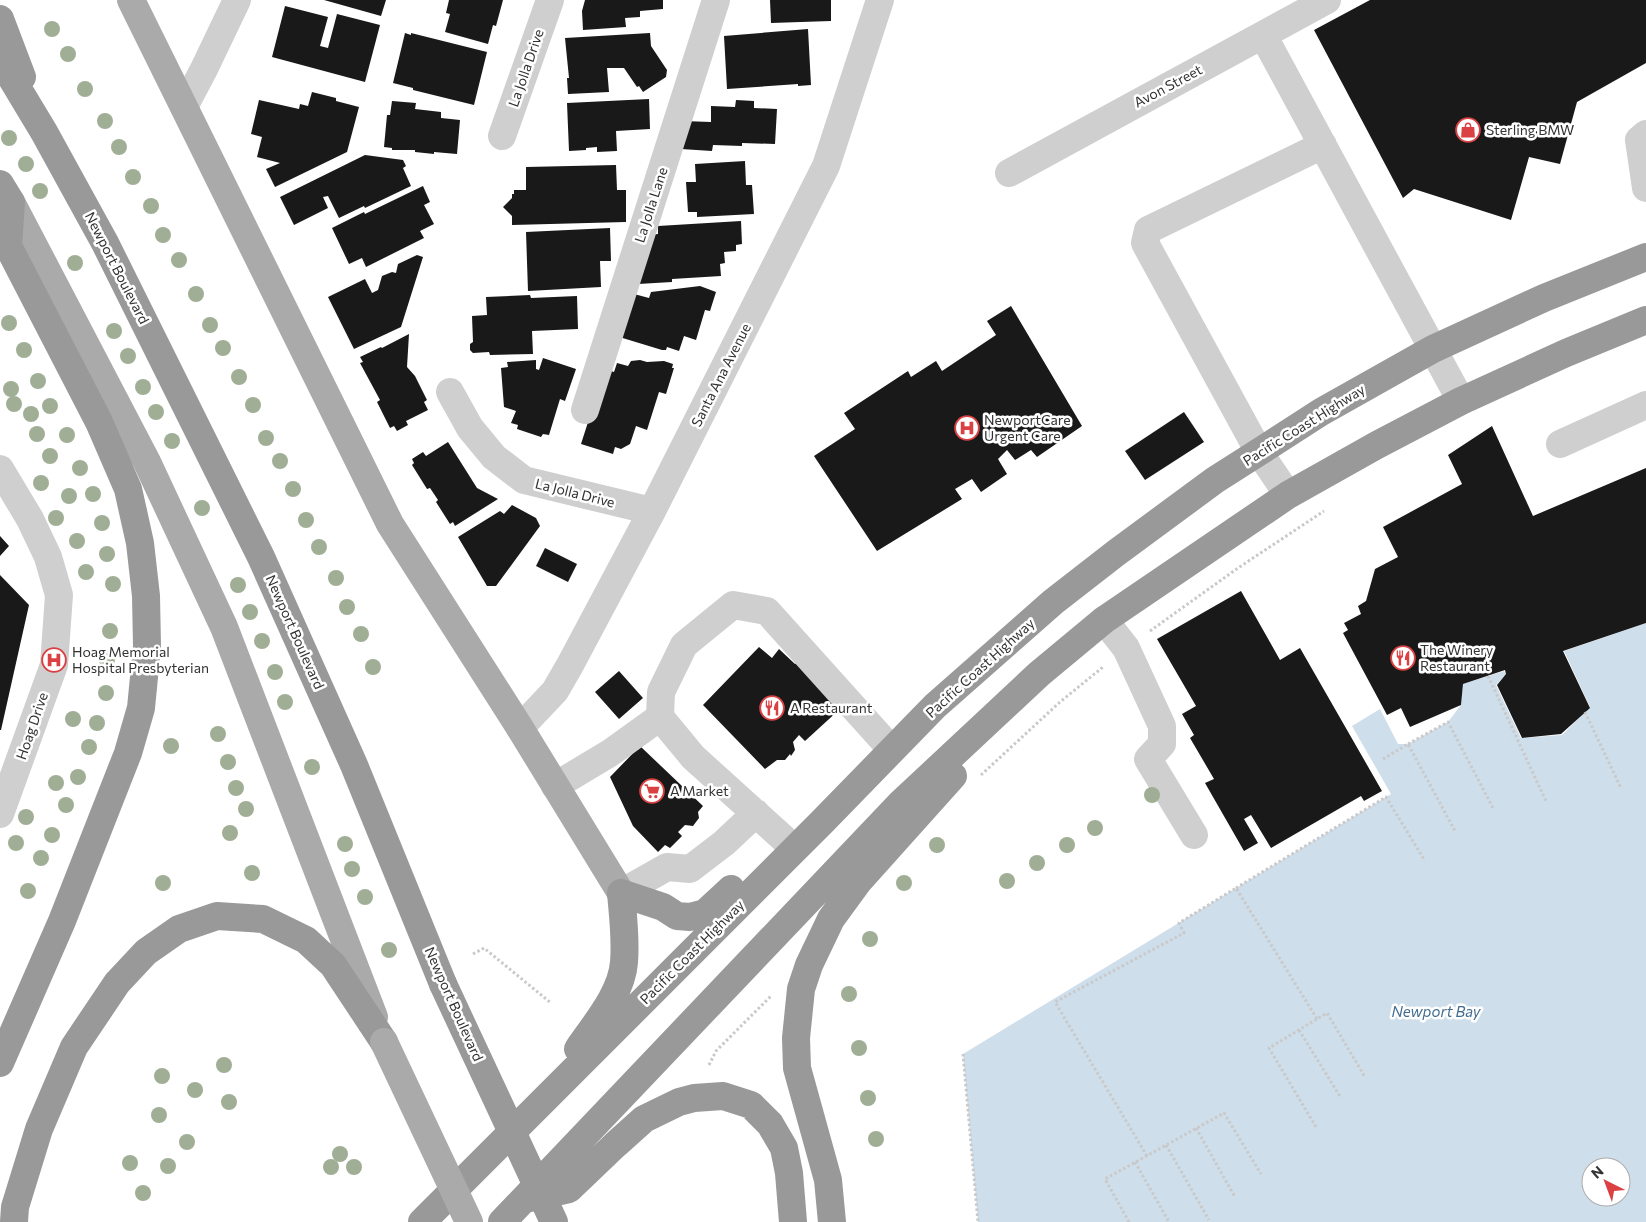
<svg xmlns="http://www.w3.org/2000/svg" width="1646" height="1222" font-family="Commissioner,sans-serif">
	<rect width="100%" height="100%" fill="#fff"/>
	<!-- water -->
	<path fill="#cfdeeb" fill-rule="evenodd" d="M1646 623V1222H978L963 1054 1391 794 1352 726 1380 709 1398 744H1408L1448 722 1461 705 1463 684 1504 671 1506 674 1496 685 1521 738 1562 735 1590 707 1564 651ZM1591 1167H1621V1197H1591Z"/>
	<!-- building -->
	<path fill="#191919" d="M324 0H386L381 16Z
		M449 0H503L496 26 493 25 488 44 445 32 450 14 446 13Z
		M585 0H663V9L640 11V17L625 18 626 27 583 30 582 11Z
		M770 0H831V21L771 23Z
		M1370 0H1646V63L1577 102 1560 164 1529 157 1511 220 1414 189 1403 198 1314 30Z
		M285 6 328 17 320 46 328 48 337 14 380 25 365 82 272 57Z
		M808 29 811 85 798 86V84L727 89 724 36Z
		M405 33 411 35V33L487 52 474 105 413 90V88L393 83Z
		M650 33 651 46 667 70 666 77 643 92 639 86 637 87 624 68H607L609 92 568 94 567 78H569L565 38Z
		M312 92 336 98V101L359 107 347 152 275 187 266 169 280 163 257 157 262 137 251 134 259 100 299 109 300 104 308 106Z
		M649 99 650 129 616 131 617 151 597 152V147L586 148V150L569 151 567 103Z
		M736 100 754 101V108L777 109 775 144 742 143V146L713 145 712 151 681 149 683 121 711 122V106L735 107Z
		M392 101 416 103 415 109 441 112V118L460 120 457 154 434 152V154L415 152V150H392V148L384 147 387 115H390Z
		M365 155 403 160 406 166 403 168 411 186 365 208 364 206 339 218 328 196 323 197 328 208 294 225 280 197Z
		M745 161 746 185H752L754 214 697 217V212H688L686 182H696L695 164Z
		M616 165 617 190H626V222L512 225V216L503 207 512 198V194H514V190H526V167Z
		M423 186 430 202 424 205 434 224 420 231 424 238 366 267 362 258 349 264 332 228 364 212 365 214Z
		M741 221 742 244 736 245V251L724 252 725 263 720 264 721 276 672 279V282L638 284 648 235 658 234V226Z
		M610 228 611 261H600L601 287 528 291 526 232Z
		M417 255 423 257 401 327 354 349 328 297 365 279 372 293 378 290 382 276 392 272 396 273 398 264Z
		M700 286 716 292 710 311 705 310 696 340 684 336 679 351 667 347 666 350H662L616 336 634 294 649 298 651 292Z
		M530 295 531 298 577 296 578 329 532 331 533 354 490 355 489 352 473 353 470 350V344L473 342 472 316 487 315 486 297Z
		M1011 306 1082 426 1037 457 1031 450 1015 460 1007 450 998 459 1007 474 981 492 972 479 955 489 962 499 877 551 814 456 855 429 844 413 908 371 911 377 936 361 942 371 996 335 987 321Z
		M409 334 407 367 415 376 427 400 424 402 428 410 406 421 408 425 397 431 394 426 390 428 377 402 380 400 360 363 363 362 360 357 381 347 382 348Z
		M543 358 576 369 565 401 560 399 549 435 543 434 541 437 517 429 518 425 511 423 516 411 504 407 501 368 508 367 507 362 536 360V369L539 370Z
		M640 360 647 362 664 361 673 364 672 368H674L666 394 659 392 647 430 636 426 630 444 621 449 615 447 613 454 581 444 605 369 614 372 617 363 628 366 631 361Z
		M1184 412 1204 442 1145 480 1125 451Z
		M1492 426 1533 516 1646 468V623L1563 651 1590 708 1561 734 1522 738 1497 685 1506 674 1505 670 1463 684 1461 705 1410 727 1401 708 1387 715 1343 633 1348 630 1344 623 1361 614 1358 606 1366 601 1375 569 1398 557 1383 527 1462 484 1448 455Z
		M448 442 477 488 498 499 455 526 453 522 450 524 436 502 438 500 430 488 427 489 412 465 414 463 412 459 423 452 426 456Z
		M512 505 536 518 540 526 496 586H487L458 537 500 511 504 514Z
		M0 536 9 546 0 556Z
		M545 548 577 564 568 582 536 566Z
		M0 575 29 605 1 730H0Z
		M1241 591 1280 660 1300 648 1382 791 1364 801 1361 796 1271 848 1251 815 1244 819 1258 843 1244 851 1205 783 1214 779 1190 738 1194 735 1182 714 1196 706 1157 639Z
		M759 647 772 658 779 649 795 664 800 660 840 709 805 741 799 735 793 742 795 750 791 756 790 754 785 760H777L765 769 703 705Z
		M619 671 643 698 619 719 595 692Z
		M640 746 703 806 698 812 699 818 693 826 685 825 678 832 682 836 670 848 665 845 658 852 633 826 610 777Z"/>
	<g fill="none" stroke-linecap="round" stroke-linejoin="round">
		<!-- path -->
		<path stroke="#c9c9c9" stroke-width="3" stroke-dasharray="2.5 2.5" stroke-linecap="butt" d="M1150 631 1238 568 1324 511
			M1488 676 1546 801
			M1585 712 1621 788
			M1408 744 1448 722 1494 810
			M1383 759 1408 744 1455 831
			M981 775 1060 702 1103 667
			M1236 888 1386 797 1425 861
			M473 954 484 948 551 1003
			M1299 1030 1341 1098
			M963 1054 978 1222
			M709 1065 716 1051 772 995
			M1316 1127 1269 1048 1327 1013 1365 1077
			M1196 1128 1235 1197
			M1166 1145 1209 1220
			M1147 1156 1055 1002 1184 933 1179 923 1236 888 1317 1019
			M1135 1162 1169 1222
			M1129 1222 1105 1179 1224 1113 1261 1174"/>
		<!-- minor -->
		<path stroke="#cfcfcf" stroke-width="28" d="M1263 35 1461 401
			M184 107 204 69 237 0
			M1646 134 1639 140 1646 188
			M502 136 550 0
			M1009 173 1327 0
			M450 392 470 428 494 457 524 480 652 511
			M585 410 716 0
			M1560 444 1646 405
			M0 469 30 519 48 557 59 595 54 665 0 814
			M1288 495 1259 452 1145 243 1148 230 1323 145
			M1104 620 1126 648 1162 726V744L1148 759 1194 835
			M520 728 555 691 570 665 652 511 826 166 880 0
			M555 786 610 753 660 717
			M784 839 693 757 660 717 661 692 684 645 733 605 767 611 892 750
			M621 893 667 867 690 869 724 843 756 813"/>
		<!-- major -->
		<path stroke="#aaa" stroke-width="28" d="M131 0 390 524 520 728 621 893
			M11 202 147 462 224 627 374 1017"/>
		<!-- highway -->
		<path stroke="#999" stroke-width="28" d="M0 19 22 77
			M0 59 44 132 105 243 261 557 354 765 443 984
			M0 184 11 202 8 246 99 422 128 489 140 543 146 596 147 646 141 708 128 753 62 921 0 1063
			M578 1049C595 1024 622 993 624 962 626 939 623 916 621 893L663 907 677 916 690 917 705 913 731 889
			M525 1199 569 1189 615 1145 644 1119 679 1102 694 1098 723 1096 751 1105 770 1124 784 1148 789 1173 793 1222
			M14 1222 15 1207 39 1129 74 1047 117 983 146 952 179 929 217 916 263 919 306 940 333 965 384 1042
			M422 1222 822 822 935 706 1053 602 1116 553 1215 480 1259 452 1321 412 1433 349 1544 298 1646 257
			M502 1222 901 803 1039 674 1104 620 1288 495 1377 445 1461 401 1566 353 1646 320
			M832 1222 828 1180 797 1068 796 1038 801 989 809 965 831 919 858 882 953 776"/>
		<!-- major-bridge -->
		<path stroke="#aaa" stroke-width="28" d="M384 1042 469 1222"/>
		<!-- highway-bridge -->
		<path stroke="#999" stroke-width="28" d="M443 984 554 1222"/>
	</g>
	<!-- trees -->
	<g fill="#a0ae96">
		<circle cx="52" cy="29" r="8"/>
		<circle cx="68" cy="54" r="8"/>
		<circle cx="85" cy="89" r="8"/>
		<circle cx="105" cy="121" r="8"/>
		<circle cx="9" cy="138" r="8"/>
		<circle cx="119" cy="147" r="8"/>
		<circle cx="26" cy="164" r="8"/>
		<circle cx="133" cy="177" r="8"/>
		<circle cx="40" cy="191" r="8"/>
		<circle cx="151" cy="206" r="8"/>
		<circle cx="163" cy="235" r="8"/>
		<circle cx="179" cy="260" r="8"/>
		<circle cx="75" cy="263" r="8"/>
		<circle cx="196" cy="294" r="8"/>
		<circle cx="9" cy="323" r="8"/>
		<circle cx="210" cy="325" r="8"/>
		<circle cx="114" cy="331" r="8"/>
		<circle cx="223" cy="348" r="8"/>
		<circle cx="24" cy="350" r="8"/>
		<circle cx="128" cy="356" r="8"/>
		<circle cx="239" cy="377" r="8"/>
		<circle cx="38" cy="381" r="8"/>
		<circle cx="143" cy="387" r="8"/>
		<circle cx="11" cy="389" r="8"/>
		<circle cx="14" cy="404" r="8"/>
		<circle cx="253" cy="405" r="8"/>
		<circle cx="50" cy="406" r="8"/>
		<circle cx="156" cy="412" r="8"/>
		<circle cx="31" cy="414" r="8"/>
		<circle cx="37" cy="434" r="8"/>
		<circle cx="67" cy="435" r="8"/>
		<circle cx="266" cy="438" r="8"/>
		<circle cx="172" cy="441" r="8"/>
		<circle cx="50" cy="456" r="8"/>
		<circle cx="280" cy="461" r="8"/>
		<circle cx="80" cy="468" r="8"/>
		<circle cx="41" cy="483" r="8"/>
		<circle cx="293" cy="489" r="8"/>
		<circle cx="93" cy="494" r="8"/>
		<circle cx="69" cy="496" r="8"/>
		<circle cx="202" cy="508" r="8"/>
		<circle cx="56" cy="518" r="8"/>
		<circle cx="306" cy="520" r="8"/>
		<circle cx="102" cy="523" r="8"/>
		<circle cx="77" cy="541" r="8"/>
		<circle cx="319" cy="547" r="8"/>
		<circle cx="107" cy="554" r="8"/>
		<circle cx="86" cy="572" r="8"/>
		<circle cx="336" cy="578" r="8"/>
		<circle cx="113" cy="584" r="8"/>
		<circle cx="238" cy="585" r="8"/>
		<circle cx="347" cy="607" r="8"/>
		<circle cx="250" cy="612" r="8"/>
		<circle cx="110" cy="631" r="8"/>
		<circle cx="361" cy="634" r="8"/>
		<circle cx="262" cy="641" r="8"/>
		<circle cx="107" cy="660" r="8"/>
		<circle cx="373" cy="667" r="8"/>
		<circle cx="275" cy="672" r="8"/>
		<circle cx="106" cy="693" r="8"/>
		<circle cx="285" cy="702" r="8"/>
		<circle cx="73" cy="719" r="8"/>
		<circle cx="97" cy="723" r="8"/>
		<circle cx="218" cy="734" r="8"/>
		<circle cx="171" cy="746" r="8"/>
		<circle cx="89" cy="747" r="8"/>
		<circle cx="228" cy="762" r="8"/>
		<circle cx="312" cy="767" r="8"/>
		<circle cx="78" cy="777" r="8"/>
		<circle cx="56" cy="783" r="8"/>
		<circle cx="236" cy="788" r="8"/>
		<circle cx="1152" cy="795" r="8"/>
		<circle cx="66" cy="805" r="8"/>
		<circle cx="246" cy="809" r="8"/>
		<circle cx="26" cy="817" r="8"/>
		<circle cx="1095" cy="828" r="8"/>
		<circle cx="230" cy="833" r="8"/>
		<circle cx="52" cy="835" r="8"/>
		<circle cx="16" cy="843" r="8"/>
		<circle cx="345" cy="844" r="8"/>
		<circle cx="937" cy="845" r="8"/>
		<circle cx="1067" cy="845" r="8"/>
		<circle cx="41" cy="858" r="8"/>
		<circle cx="1037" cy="863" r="8"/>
		<circle cx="352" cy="869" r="8"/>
		<circle cx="252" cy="873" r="8"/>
		<circle cx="1007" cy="881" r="8"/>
		<circle cx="163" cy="883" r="8"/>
		<circle cx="904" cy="883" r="8"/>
		<circle cx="28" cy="891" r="8"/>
		<circle cx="365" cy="897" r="8"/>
		<circle cx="870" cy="939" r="8"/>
		<circle cx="389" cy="950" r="8"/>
		<circle cx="849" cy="994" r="8"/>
		<circle cx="859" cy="1048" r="8"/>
		<circle cx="224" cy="1065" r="8"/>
		<circle cx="162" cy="1076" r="8"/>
		<circle cx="195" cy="1090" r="8"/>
		<circle cx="868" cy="1098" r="8"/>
		<circle cx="229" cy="1102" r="8"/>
		<circle cx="159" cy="1115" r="8"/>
		<circle cx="876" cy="1139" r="8"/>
		<circle cx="187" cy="1142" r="8"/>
		<circle cx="340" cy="1154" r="8"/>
		<circle cx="130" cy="1163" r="8"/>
		<circle cx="168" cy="1166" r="8"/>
		<circle cx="331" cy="1167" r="8"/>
		<circle cx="354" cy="1167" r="8"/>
		<circle cx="143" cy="1193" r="8"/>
	</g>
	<!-- icons -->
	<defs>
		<g id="shop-ring" transform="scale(1.25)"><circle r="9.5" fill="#fff" stroke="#db4143" stroke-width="1.5"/><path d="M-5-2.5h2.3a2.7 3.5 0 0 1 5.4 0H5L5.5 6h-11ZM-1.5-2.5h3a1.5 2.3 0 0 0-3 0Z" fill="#db4143"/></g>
		<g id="hospital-ring" transform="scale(1.25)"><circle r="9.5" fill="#fff" stroke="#db4143" stroke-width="1.5"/><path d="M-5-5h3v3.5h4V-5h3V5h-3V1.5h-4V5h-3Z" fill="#db4143"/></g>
		<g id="restaurant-ring" transform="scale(1.25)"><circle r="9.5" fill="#fff" stroke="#db4143" stroke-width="1.5"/><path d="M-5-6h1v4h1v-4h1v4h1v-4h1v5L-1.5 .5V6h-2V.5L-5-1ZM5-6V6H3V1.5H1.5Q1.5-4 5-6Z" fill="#db4143"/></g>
		<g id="supermarket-ring" transform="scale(1.25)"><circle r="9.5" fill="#fff" stroke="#db4143" stroke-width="1.5"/><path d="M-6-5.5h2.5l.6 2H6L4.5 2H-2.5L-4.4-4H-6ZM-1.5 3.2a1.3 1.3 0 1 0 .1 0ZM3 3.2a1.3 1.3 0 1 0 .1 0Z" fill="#db4143"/></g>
	</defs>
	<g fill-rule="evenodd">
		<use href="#shop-ring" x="1468" y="130"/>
		<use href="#hospital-ring" x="967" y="428"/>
		<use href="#restaurant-ring" x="1403" y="658"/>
		<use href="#hospital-ring" x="54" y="660"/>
		<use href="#restaurant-ring" x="772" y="708"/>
		<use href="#supermarket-ring" x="652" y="791"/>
	</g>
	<g text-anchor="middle" stroke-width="5" stroke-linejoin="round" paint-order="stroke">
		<!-- street labels -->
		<g font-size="14" fill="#323232" stroke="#fff">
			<text transform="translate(526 68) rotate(-71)" y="5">La Jolla Drive</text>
			<text transform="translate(1168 86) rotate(-28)" y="5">Avon Street</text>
			<text transform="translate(651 205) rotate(-72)" y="5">La Jolla Lane</text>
			<text transform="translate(117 268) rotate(63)" y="5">Newport Boulevard</text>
			<text transform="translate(721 375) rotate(-63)" y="5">Santa Ana Avenue</text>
			<text transform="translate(1304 425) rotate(-32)" y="5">Pacific Coast Highway</text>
			<text transform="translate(575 493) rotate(14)" y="5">La Jolla Drive</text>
			<text transform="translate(295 632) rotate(66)" y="5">Newport Boulevard</text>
			<text transform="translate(980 668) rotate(-42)" y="5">Pacific Coast Highway</text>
			<text transform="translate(32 726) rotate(-71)" y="5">Hoag Drive</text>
			<text transform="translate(692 952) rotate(-45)" y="5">Pacific Coast Highway</text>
			<text transform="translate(454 1004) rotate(66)" y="5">Newport Boulevard</text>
		</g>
		<!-- poi labels -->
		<g font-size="14" fill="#323232" stroke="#fff" text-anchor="start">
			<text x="1486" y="135">Sterling BMW</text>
			<text x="984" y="425">NewportCare<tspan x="984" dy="16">Urgent Care</tspan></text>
			<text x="1420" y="655">The Winery<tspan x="1420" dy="16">Restaurant</tspan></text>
			<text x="72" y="657">Hoag Memorial<tspan x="72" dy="16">Hospital Presbyterian</tspan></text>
			<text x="790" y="713">A Restaurant</text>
			<text x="670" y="796">A Market</text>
		</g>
		<!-- water labels -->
		<g font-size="15" font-style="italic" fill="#436d90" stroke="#fff">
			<text x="1436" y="1017">Newport Bay</text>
		</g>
	</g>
	<!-- north arrow -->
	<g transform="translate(1606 1182) rotate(318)"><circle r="24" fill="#ffffff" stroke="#adadad"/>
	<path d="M0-4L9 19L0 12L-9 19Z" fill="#db4143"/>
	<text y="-8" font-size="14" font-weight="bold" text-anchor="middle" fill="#323232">N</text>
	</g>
</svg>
